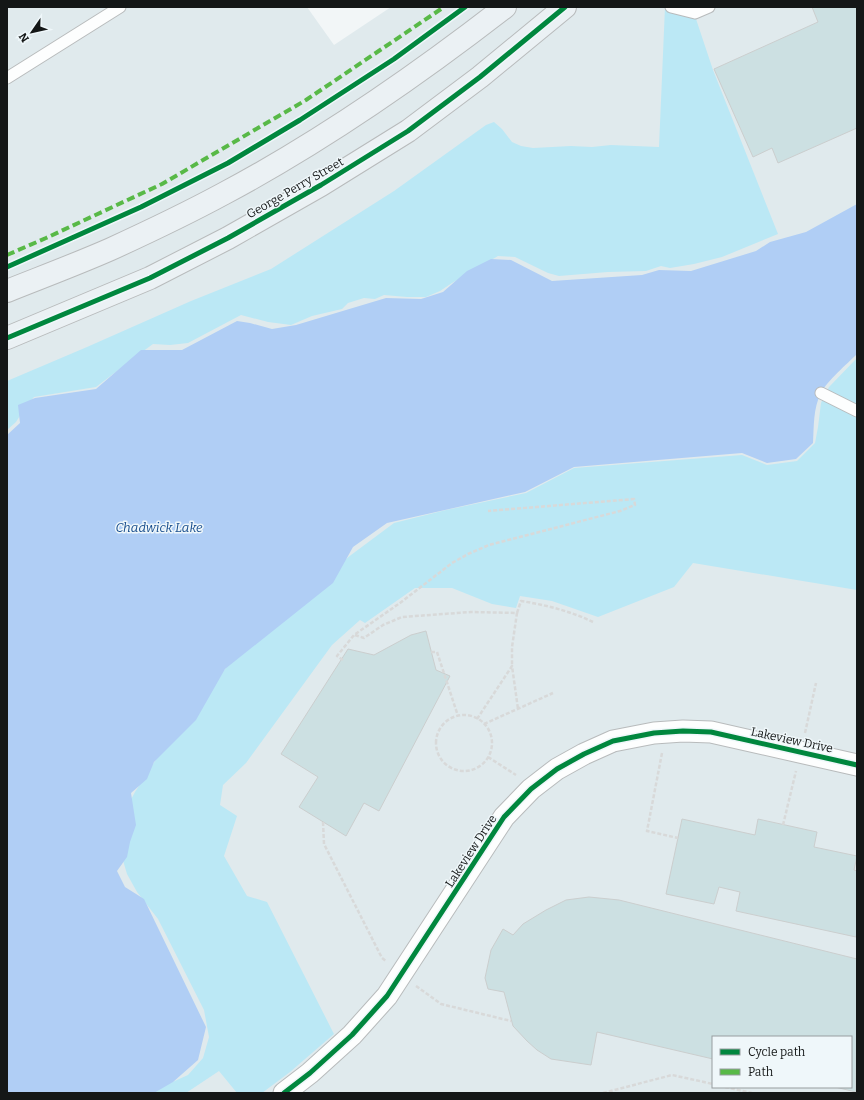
<svg xmlns="http://www.w3.org/2000/svg" width="864" height="1100" font-family="Bitter,serif">
	<rect width="100%" height="100%" fill="#f2f6f7"/>
	<!-- built -->
	<path fill="#e0eaed" fill-rule="evenodd" d="M7 7H307L334 45 391 7H857V1093H7ZM713 1037H851V1087H713Z"/>
	<!-- green -->
	<path fill="#bbe8f5" d="M665 7H692L713 70 778 234 722 257 694 264 670 268 661 266 646 271 608 272 559 276 548 273 515 257 498 256 452 283 440 291 426 297H407L384 295 375 299 364 298 348 303 342 309 312 316 291 325 268 322 241 315 188 343 170 345 153 344 142 352 96 387 34 397 26 406 16 422 7 430V381L87 347 191 301 271 269 394 191 486 125 494 122 502 129 512 142 521 146 533 148 571 146 592 147 611 145 659 147Z
		M857 358V590L693 563 674 587 598 617 552 601 520 596 516 608 492 604 452 588H415L365 623 360 620 332 645 246 763 223 785 220 805 237 816 224 856 247 896 267 902 334 1034 290 1072 262 1093H237L219 1071 186 1093H148L188 1075 203 1058 209 1037 204 1010 158 919 137 892 127 874 119 847 121 818 135 792 184 716 262 627 351 555 394 523 446 510 526 493 574 468 742 455 767 465 797 461 815 443 818 427 821 403 829 387Z"/>
	<!-- water -->
	<path fill="#b0cef5" d="M857 204V354C847 364 827 381 821 393 813 408 814 427 813 443L796 459 767 463 742 453 574 467 525 492 387 523 353 547 333 583 225 669 196 720 154 762 147 779 131 793 136 825 130 842 127 857 117 871 125 887 144 899 206 1027 198 1060 173 1082 154 1093H7V435L20 423 18 405 35 398 96 389 141 350H182L237 321 250 323 272 329 296 325 386 298 421 299 443 292 467 271 491 259 511 260 552 281 642 275 659 270 691 271 756 251 770 242 806 232Z"/>
	<!-- building -->
	<path fill="#cce0e2" stroke="#cbcece" d="M812 7H857V128L778 163 772 148 753 157 714 69 818 22Z
		M426 631 436 670 450 676 379 811 364 803 346 836 299 807 318 777 281 754 348 649 374 655 411 635Z
		M682 819 755 835 758 819 817 832 814 847 857 856 854 870 857 871V931L856 937 736 911 740 892 719 887 714 904 666 894Z
		M589 897 619 900 857 959 856 1092 835 1087H851V1037H713V1059L597 1032 591 1065 551 1059 537 1050 527 1041 513 1026 504 992 488 989 485 978 491 950 503 929 513 935 523 924 546 910 566 900Z"/>
	<g fill="none" stroke-linecap="round" stroke-linejoin="round">
		<!-- lane casing -->
		<g stroke="#b8bbbc" stroke-width="13">
			<path id="lane" d="M671 7 695 13 709 7
				M7 78 120 7
				M821 393 857 411"/>
		</g>
		<!-- street casing -->
		<g stroke="#b8bbbc" stroke-width="23">
			<path id="street" d="M284 1093 310 1073 352 1035 387 996 504 817 531 789 557 769 584 754 613 741 654 733 683 731 711 732 857 765"/>
		</g>
		<!-- secondary casing -->
		<g stroke="#b8bbbc" stroke-width="24">
			<path id="secondary" d="M7 291C42 277 77 264 111 249 148 232 186 214 223 194 321 142 416 76 505 7
				M7 338 150 278 228 238 321 185 408 131 480 77 565 7"/>
		</g>
		<!-- path -->
		<path stroke="#d8d9d9" stroke-width="2.5" stroke-dasharray="4 2" stroke-linecap="butt" d="M517 613 521 601C546 605 570 611 593 622
			M355 635 364 638 383 625 402 617 471 612 517 613 512 647V666
			M431 652H437L458 716
			M343 660 337 656 354 635 400 603 452 563 468 554 489 545 620 511 635 505 634 499 488 511
			M436 743a28 28 0 1 1 56 0a28 28 0 1 1-56 0Z
			M477 719 512 666 518 709
			M484 724 553 693
			M805 733 816 683
			M662 753 647 831 678 838
			M488 757 516 775
			M323 822 324 844 382 958 386 961
			M783 825 796 771
			M416 986 441 1004 511 1021
			M725 1087 752 1093
			M603 1093 672 1075 713 1084"/>
		<!-- lane -->
		<use href="#lane" stroke="#fdfefe" stroke-width="11"/>
		<!-- street -->
		<use href="#street" stroke="#fdfefe" stroke-width="21"/>
		<!-- secondary -->
		<use href="#secondary" stroke="#ebf1f4" stroke-width="22"/>
		<!-- quiet -->
		<path stroke="#58b947" stroke-width="4" stroke-dasharray="8 4" stroke-linecap="butt" d="M7 255 46 238 162 184 306 100 444 7"/>
		<!-- cycleway casing -->
		<g stroke="#eff7fa" stroke-width="8">
			<path id="cycleway" d="M7 267 141 207 228 163 300 120 394 59 465 7
				M7 338 150 278 228 238 321 185 408 131 480 77 565 7
				M284 1093 310 1073 352 1035 387 996 504 817 531 789 557 769 584 754 613 741 654 733 683 731 711 732 857 765"/>
		</g>
		<!-- cycleway -->
		<use href="#cycleway" stroke="#00873e" stroke-width="5"/>
	</g>
	<g text-anchor="middle" stroke-width="3" stroke-linejoin="round" paint-order="stroke">
		<!-- street labels -->
		<g font-size="12" fill="#141717" stroke="#eff7fa">
			<text transform="translate(295 188) rotate(-30)" y="4">George Perry Street</text>
			<text transform="translate(792 740) rotate(12)" y="4">Lakeview Drive</text>
			<text transform="translate(471 851) rotate(-57)" y="4">Lakeview Drive</text>
		</g>
		<!-- water labels -->
		<g font-size="13" font-style="italic" fill="#184e8e" stroke="#eff7fa">
			<text x="159" y="532">Chadwick Lake</text>
		</g>
	</g>
	<!-- border -->
	<rect width="864" height="1100" fill="none" stroke="#141717" stroke-width="16"/>
	<!-- legend -->
	<rect x="712" y="1036" width="140" height="52" fill="#eff7fa" stroke="#979d9f"/>
	<rect x="720" y="1049" width="20" height="6" fill="#00873e" stroke="#979d9f"/>
	<text x="748" y="1056" font-size="12" fill="#141717">Cycle path</text>
	<rect x="720" y="1069" width="20" height="6" fill="#58b947" stroke="#979d9f"/>
	<text x="748" y="1076" font-size="12" fill="#141717">Path</text>
	<!-- north arrow -->
	<g transform="translate(32 32) rotate(236)" stroke="#eff7fa" stroke-width="3" paint-order="stroke">
	<path d="M0-3L7 15L0 10L-7 15Z" fill="#141717"/>
	<text y="-6" font-size="11" font-weight="bold" text-anchor="middle" fill="#141717">N</text>
	</g>
</svg>
